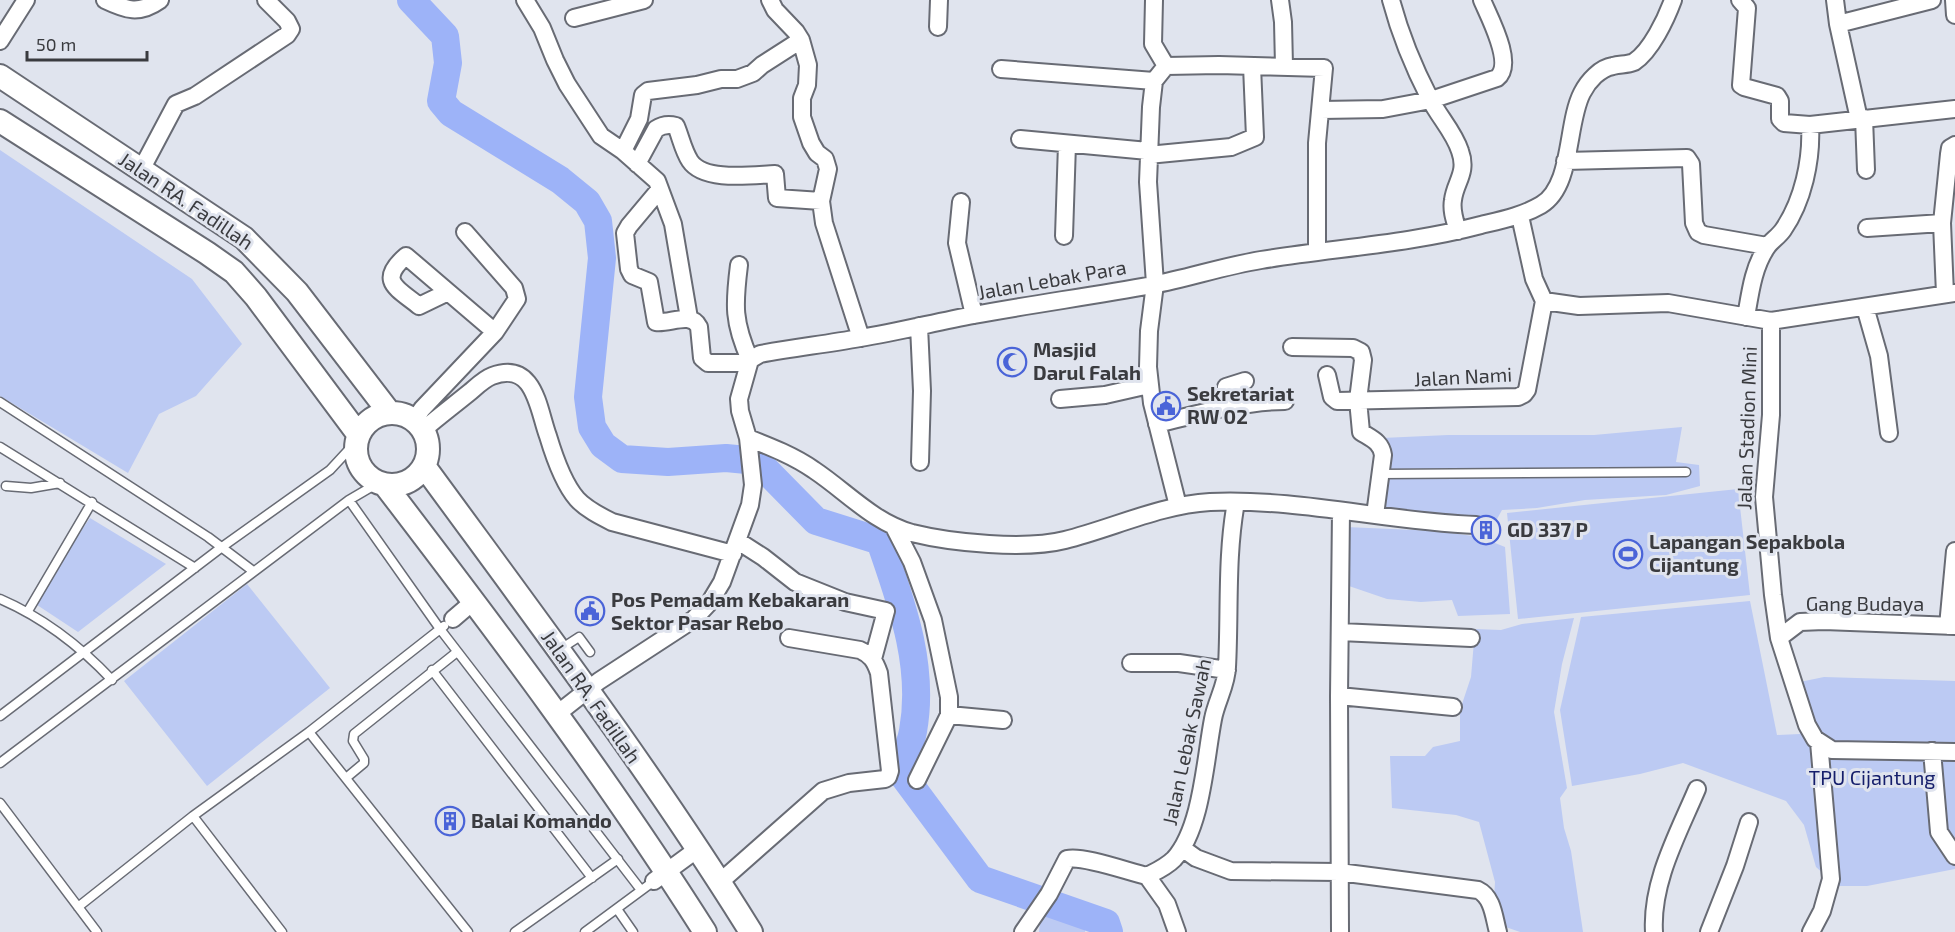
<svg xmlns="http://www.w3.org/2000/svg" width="1955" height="932" font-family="'Exo 2',sans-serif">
	<rect width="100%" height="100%" fill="#e0e4ee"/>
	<!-- green -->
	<path fill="#bccaf3" d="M0 150 192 279 242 344 196 396 159 414 128 473 0 396Z
		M1682 427 1676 462 1699 465 1700 486 1666 495 1585 500 1537 508 1502 510 1497 519 1464 520 1379 514 1382 438 1448 435H1594Z
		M1738 489 1750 595 1518 619 1507 513Z
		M90 518 166 564 78 632 31 601Z
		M1346 527 1437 531 1480 537 1505 547 1510 614 1458 616 1452 600 1421 602 1387 599 1346 585Z
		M247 584 330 688 207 786 124 681Z
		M1750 601 1777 735 1800 734 1790 684 1824 677 1955 681V869L1867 886H1837L1816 867 1804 825 1786 801 1683 763 1640 774 1572 786 1560 710 1581 617Z
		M1574 618 1562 664 1554 712 1567 788 1560 798 1564 828 1571 851 1583 932H1520L1500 925 1493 914 1495 882 1479 822 1456 815 1392 808 1390 756H1425L1433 747 1460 741V710L1471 677 1475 629 1501 630 1522 624Z
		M1041 912 1086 918 1085 932H1039Z"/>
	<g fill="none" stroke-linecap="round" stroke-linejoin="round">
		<!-- river -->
		<path stroke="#9db3f8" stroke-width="28" d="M411 0 445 36 448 63 441 101 451 113 560 180 587 202 598 221 602 258 588 397 592 427 603 445 622 459 668 462 726 458 757 461 816 521 880 541C901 602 925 665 913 731 911 744 904 758 899 770L980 879 1106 923 1109 932"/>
		<!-- lane casing -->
		<g stroke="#686b74" stroke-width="11">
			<path id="lane" d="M0 402 208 537 253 571
				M0 447 195 568
				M1380 474 1686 472
				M6 486 31 488 60 483
				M349 500 440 629 641 890
				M0 599C44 618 79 645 112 680
				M28 611 92 502
				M559 650 579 637 590 652
				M432 670 592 878
				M0 716 222 547 330 470 355 443
				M309 732 468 932
				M0 763 349 500 378 483
				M346 778 364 763V759L353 741 354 734 457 652
				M0 803 97 932
				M193 816 282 932
				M78 907 193 816 309 732 444 626
				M617 909 633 932
				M515 932 618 859
				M585 932 654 881"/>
		</g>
		<!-- street casing -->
		<g stroke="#686b74" stroke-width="20">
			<path id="street" d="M105 0C126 10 139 15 160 0
				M525 0 542 28 555 60 567 84 601 136 623 151 657 181 673 224 689 318
				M770 0 775 10 796 32 801 40 808 65 807 85 802 98V117L811 143 817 153 825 159 828 169 821 201 824 223 861 338
				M1154 0 1153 44 1166 66
				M1280 0 1283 22 1284 66
				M1391 0C1400 34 1414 68 1430 99 1439 117 1454 132 1460 151 1468 173 1455 182 1453 200 1451 211 1455 221 1458 231
				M1740 0 1747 8 1741 85 1744 87 1777 96 1780 101V119L1784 123 1810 125 1955 109
				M1835 0 1838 24 1859 119
				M1954 0 1955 15
				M574 18 644 0
				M1838 24 1932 0
				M938 27 939 0
				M0 41 26 0
				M1166 66 1154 81 1151 107 1148 182 1155 284 1149 331 1148 367 1152 403 1178 506
				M1166 66 1219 65 1324 68 1317 143V251
				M1001 69 1154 81
				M1321 110 1383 109 1431 100 1497 78C1515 64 1489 17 1482 0
				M1864 118 1866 170
				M1020 139 1148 151
				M623 151 639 119 643 95 648 91 697 85 721 79H737L753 73 762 65 801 40
				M1148 155 1231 147 1255 137 1252 66
				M1565 161 1687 158 1691 164 1694 223 1698 232 1704 235 1767 246
				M637 164 656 129C662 125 669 124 676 126 681 138 683 150 690 161 704 182 752 175 775 174L777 198 821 201
				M141 170 176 104 195 96 287 35 291 29 287 21 266 0
				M660 189 629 226 625 233 629 269 632 275 649 282 656 322C670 324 691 311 699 327L702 358 708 363H748
				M961 202 957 243 974 315
				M1520 216 1534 279 1544 301 1579 306 1668 303 1771 321 1955 293
				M1867 228 1942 223
				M1064 236 1067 144
				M739 265C734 305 733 322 750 360
				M448 292 419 306C397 288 377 281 406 256L495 332
				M1945 294 1942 223 1949 154 1950 148 1955 145
				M1865 307 1879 356 1889 433
				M1746 317C1750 294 1753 267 1767 247 1771 241 1778 237 1783 230 1803 201 1812 160 1810 125
				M1771 321V415L1764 497 1773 595 1779 638 1807 725 1815 739 1832 750 1955 752
				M919 326 922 391 920 462
				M1292 347 1353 348 1361 352 1363 360 1358 400 1361 432C1372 439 1381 442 1383 455L1375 515
				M1327 375 1332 397 1337 401 1518 397 1524 394 1527 390 1544 301
				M1060 399 1105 395 1149 385
				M1229 409 1226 387 1245 381
				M415 419 422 409 495 332 517 299 514 288 465 232
				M1157 424C1197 414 1245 401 1285 401
				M423 430C438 417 454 405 470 392 476 387 484 379 492 376 535 360 538 409 548 436 554 456 563 483 577 499 586 509 600 516 612 522L733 554
				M748 438C771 447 794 456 814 470 847 492 873 522 912 533 952 543 1026 550 1065 540 1113 528 1160 505 1210 502 1300 498 1387 522 1476 525
				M894 527 912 562 933 620 949 697V715L917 780
				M738 541 763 557 795 582 845 602 886 611 873 659
				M453 619 474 601
				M1948 626 1955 551
				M1340 632 1471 638
				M1779 638 1800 622 1824 621 1955 626
				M1131 663H1179L1227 670
				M1339 696 1453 707
				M557 714 599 681 694 619 710 602 722 582 750 505 753 485 748 438 740 411 739 399 750 360 760 354C793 348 826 344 860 338 898 332 936 322 974 315 1033 304 1093 296 1152 285 1189 278 1224 266 1261 260 1334 248 1409 244 1481 225 1502 220 1522 216 1541 205 1573 186 1566 124 1582 93 1588 81 1600 68 1613 66 1620 64 1627 65 1634 62 1651 51 1666 19 1673 0
				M949 715 1003 720
				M1932 751 1939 832 1955 856
				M1182 848 1196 858 1231 871 1339 872 1478 890C1493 897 1494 918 1498 932
				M1147 876 1167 904 1177 932
				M654 881 699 848
				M720 882 823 791 849 783 885 779 888 777 890 771 879 673C875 661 871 655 860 650L789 638
				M1023 932 1049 894 1067 859C1083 855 1129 872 1147 876 1157 871 1166 867 1174 859 1202 828 1205 760 1213 719 1216 702 1227 684 1227 667 1230 611 1226 557 1236 502
				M1340 932 1339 696 1341 511
				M1654 932C1651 882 1678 834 1697 789
				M1709 932 1735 866 1749 822
				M1811 932 1822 911 1831 879 1819 742"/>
		</g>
		<!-- secondary casing -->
		<g stroke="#686b74" stroke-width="26">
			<path id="secondary" d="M0 76 244 238 297 292 389 412
				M0 121 207 253 234 272 256 297 358 434
				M356 449a36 36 0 1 1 72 0a36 36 0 1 1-72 0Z
				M424 466C536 619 651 771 751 932
				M385 485C496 630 607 777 705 932"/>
		</g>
		<!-- lane -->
		<use href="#lane" stroke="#fff" stroke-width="8"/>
		<!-- street -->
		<use href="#street" stroke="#fff" stroke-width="16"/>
		<!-- secondary -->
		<use href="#secondary" stroke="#fff" stroke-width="22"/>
	</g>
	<!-- icons -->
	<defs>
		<g id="mosque-ring" transform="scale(1.5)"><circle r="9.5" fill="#e0e4ee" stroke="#4a64d8" stroke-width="1.5"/><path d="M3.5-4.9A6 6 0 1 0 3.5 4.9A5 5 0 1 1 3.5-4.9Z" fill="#4a64d8"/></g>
		<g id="civic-ring" transform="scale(1.5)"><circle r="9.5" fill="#e0e4ee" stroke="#4a64d8" stroke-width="1.5"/><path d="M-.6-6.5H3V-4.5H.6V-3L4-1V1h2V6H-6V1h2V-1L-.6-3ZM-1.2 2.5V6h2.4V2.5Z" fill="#4a64d8"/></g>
		<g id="building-ring" transform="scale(1.5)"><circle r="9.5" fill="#e0e4ee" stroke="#4a64d8" stroke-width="1.5"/><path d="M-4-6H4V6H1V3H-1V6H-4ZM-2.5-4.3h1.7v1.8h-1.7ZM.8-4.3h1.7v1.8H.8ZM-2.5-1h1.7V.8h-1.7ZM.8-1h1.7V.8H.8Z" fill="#4a64d8"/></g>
		<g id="stadium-ring" transform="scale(1.5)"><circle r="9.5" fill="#e0e4ee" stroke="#4a64d8" stroke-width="1.5"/><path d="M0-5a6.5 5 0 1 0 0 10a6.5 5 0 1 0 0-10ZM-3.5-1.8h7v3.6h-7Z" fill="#4a64d8"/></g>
	</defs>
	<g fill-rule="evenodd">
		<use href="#mosque-ring" x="1012" y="362"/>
		<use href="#civic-ring" x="1166" y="406"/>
		<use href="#building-ring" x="1486" y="530"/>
		<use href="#stadium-ring" x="1628" y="554"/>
		<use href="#civic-ring" x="590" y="611"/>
		<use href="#building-ring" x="450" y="821"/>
	</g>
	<g text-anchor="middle" stroke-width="6" stroke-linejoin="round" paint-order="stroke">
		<!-- street labels -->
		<g font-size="20" fill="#3a3b3f" stroke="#e0e4ee">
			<text transform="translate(186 201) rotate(34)" y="7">Jalan RA. Fadillah</text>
			<text transform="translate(1052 280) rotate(-10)" y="7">Jalan Lebak Para</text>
			<text transform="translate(1463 377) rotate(-3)" y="7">Jalan Nami</text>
			<text transform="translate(1747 428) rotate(-88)" y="7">Jalan Stadion Mini</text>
			<text x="1865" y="611">Gang Budaya</text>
			<text transform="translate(591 697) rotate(55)" y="7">Jalan RA. Fadillah</text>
			<text transform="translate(1187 742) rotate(-78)" y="7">Jalan Lebak Sawah</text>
		</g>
		<!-- poi labels -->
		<g font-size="20" font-weight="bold" fill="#3a3b3f" stroke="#e0e4ee" text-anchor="start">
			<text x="1033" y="357">Masjid<tspan x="1033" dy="23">Darul Falah</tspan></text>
			<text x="1187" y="401">Sekretariat<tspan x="1187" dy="23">RW 02</tspan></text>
			<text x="1507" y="537">GD 337 P</text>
			<text x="1649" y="549">Lapangan Sepakbola<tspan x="1649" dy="23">Cijantung</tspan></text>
			<text x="611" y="607">Pos Pemadam Kebakaran<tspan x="611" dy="23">Sektor Pasar Rebo</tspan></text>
			<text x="471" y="828">Balai Komando</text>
		</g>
		<!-- park labels -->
		<g font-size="20" fill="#151e6b" stroke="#e0e4ee">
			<text x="1872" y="785">TPU Cijantung</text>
		</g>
	</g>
	<!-- scale -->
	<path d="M27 51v9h120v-9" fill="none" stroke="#3a3b3f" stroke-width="3"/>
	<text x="36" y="51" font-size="18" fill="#3a3b3f" stroke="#e0e4ee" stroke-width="4.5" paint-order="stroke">50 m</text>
</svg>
